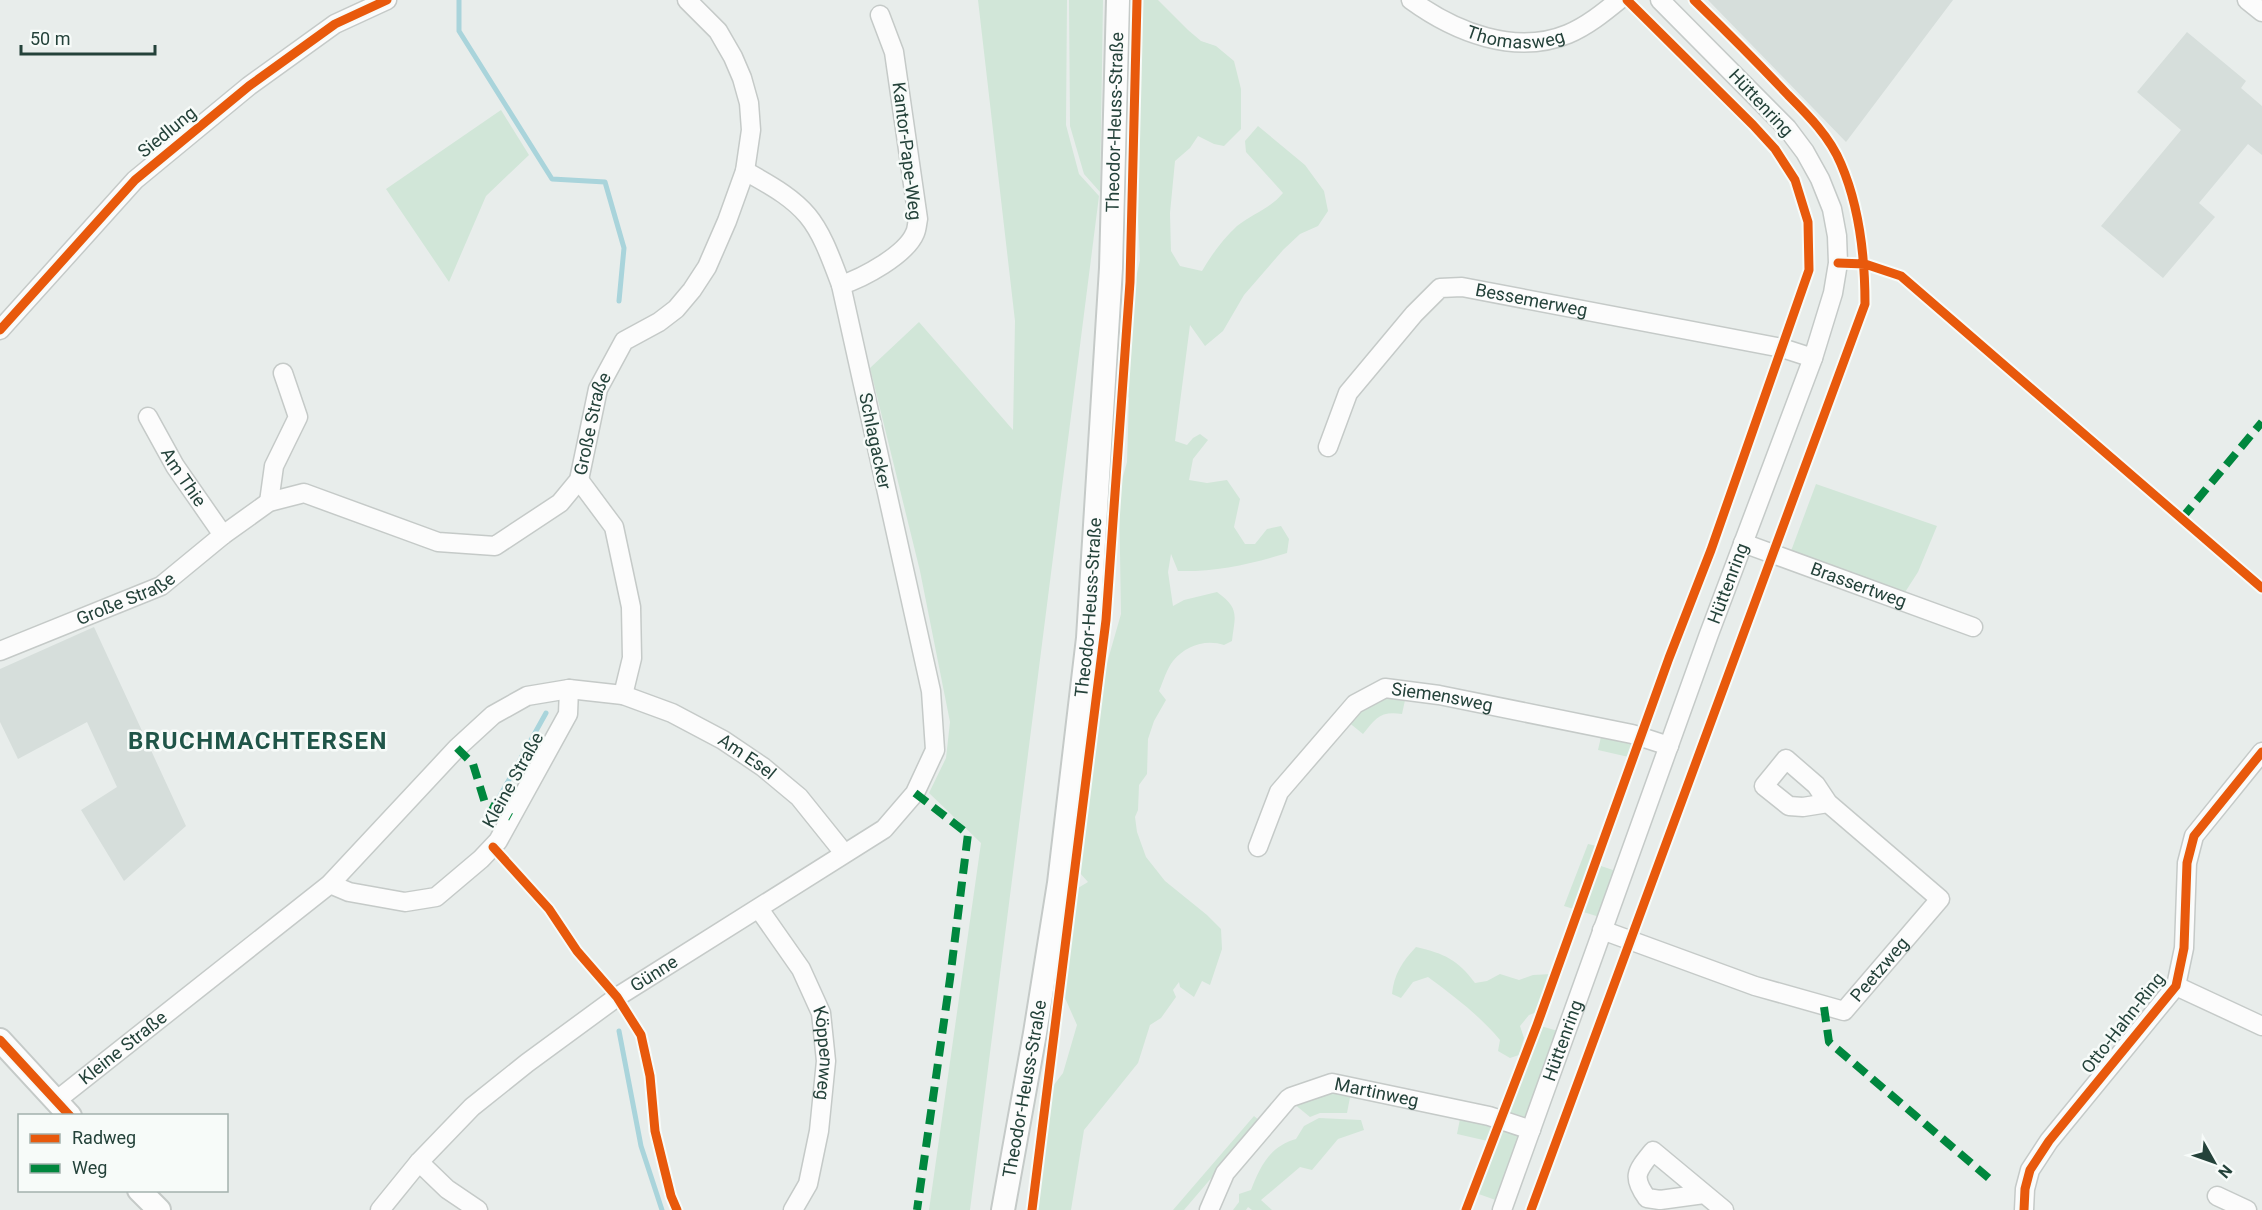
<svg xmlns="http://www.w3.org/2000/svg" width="2262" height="1210" font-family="Roboto,sans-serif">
	<rect width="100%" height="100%" fill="#e8edeb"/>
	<!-- built -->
	<path fill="#d6dedb" d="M1708 0H1953L1846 142Z
		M2187 32 2246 81 2241 88 2262 106V155L2248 144 2199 203 2215 217 2163 278 2101 226 2181 130 2137 92Z
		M94 627 186 826 124 881 81 810 117 787 87 722 18 759 0 722V669Z"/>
	<!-- green -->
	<path fill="#d1e6d8" d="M978 0H1067L1066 125 1079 174 1099 196 970 1210H929L981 843 929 793 946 758 950 722 920 571 870 368 919 322 1013 430 1015 321Z
		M1069 0H1103L1100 192 1084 174 1070 126Z
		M1143 0H1158L1188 30 1201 41 1216 46 1234 61 1241 89V129L1224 146 1214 144 1198 136 1190 148 1175 161 1170 213 1171 251 1180 266 1202 271C1212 254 1223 239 1237 226 1252 214 1271 208 1283 193L1246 152 1245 141 1258 126 1305 165 1324 191 1328 211 1318 226 1300 234 1283 250 1244 295 1223 331 1205 346 1190 325 1175 441 1187 445 1193 438 1200 434 1208 440 1193 459 1189 480 1207 483 1227 480 1240 499 1234 527 1245 544H1255L1267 529 1281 526 1289 539 1287 553C1251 564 1215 572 1178 571L1171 554 1168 572 1173 606 1184 600 1217 592C1240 609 1235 615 1232 641L1224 645C1206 639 1186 645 1173 661 1167 668 1163 682 1159 691L1166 700 1154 721 1148 739 1147 774 1139 785 1138 810 1135 817 1137 832 1146 857 1165 881 1207 915 1221 929 1222 949 1210 985 1202 981 1194 997 1180 987 1179 982 1173 990 1176 997 1161 1018 1150 1025 1138 1063 1084 1130 1071 1210H1026L1037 1184 1047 1094 1063 1073 1077 1025 1065 998 1064 959 1078 888 1088 882 1079 872 1090 789 1101 684 1121 614 1119 491 1127 462 1129 398 1123 387 1121 369 1128 361 1130 305 1140 260 1137 194 1140 113 1138 74Z
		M501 110 529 155 486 196 449 282 386 189Z
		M1816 484 1937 526 1918 572 1900 600 1788 559Z
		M1407 691 1402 714C1380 711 1376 718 1363 734L1342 717 1355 704Z
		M1603 728 1641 736 1633 758 1598 750Z
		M1588 844 1601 847 1595 864 1622 873 1606 919 1564 906Z
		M1416 947C1445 954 1457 959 1475 983L1487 981 1500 974 1519 980 1533 975 1552 974 1553 993 1550 1007 1529 1015 1520 1026 1524 1038 1519 1055 1510 1058 1498 1051 1500 1040C1479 1015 1455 997 1428 977L1413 982 1401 998 1392 994C1394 974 1402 962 1416 947Z
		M1537 1025 1565 1033 1504 1203 1473 1192 1492 1142 1457 1134 1462 1109 1500 1120Z
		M1352 1087 1347 1113H1320L1310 1117 1288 1099Z
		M1254 1116 1260 1121 1184 1210H1173Z
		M1319 1118 1361 1120 1364 1130 1338 1139 1312 1170 1300 1167 1261 1200 1272 1210H1252L1248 1207 1246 1210H1233L1239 1202V1194L1251 1190C1260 1167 1270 1146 1296 1139L1304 1126Z"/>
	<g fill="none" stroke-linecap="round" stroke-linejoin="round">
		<!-- stream -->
		<path stroke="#a9d4db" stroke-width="5" d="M459 0V31L552 179 605 182 624 248 619 301
			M496 803 546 713
			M619 1031 641 1146 662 1210"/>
		<!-- minor casing -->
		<g stroke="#c5cac8" stroke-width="21">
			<g id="minor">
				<path id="s1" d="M1411 0C1455 32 1515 56 1568 34 1587 26 1603 13 1619 0"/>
				<path d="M2247 0 2262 12"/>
				<path d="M841 285C863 278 906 255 915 233 917 229 917 223 918 219L894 52 880 15"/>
				<path d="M0 330 135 180 249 86 335 24 387 0"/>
				<path id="s2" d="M148 417 175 466 223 535"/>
				<path id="s3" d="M1328 447 1348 393 1414 314 1440 288 1462 287 1782 348 1813 358"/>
				<path d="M579 480 614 527 631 607 632 658 623 695"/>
				<path d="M269 502 274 466 298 417 283 373"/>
				<path id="s4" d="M1743 543 1973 627"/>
				<path id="s5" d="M0 651 161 586 223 535 269 502 304 493 438 542 495 546 560 503 579 480 598 389 624 341 659 322 676 309 692 290 707 267 727 221 745 171 751 130 749 103 742 78 733 57 718 31 687 0"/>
				<path id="s6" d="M1258 847 1279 792 1355 704 1385 688 1439 695 1632 734 1669 746"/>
				<path d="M330 884 349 892 405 902 436 897 481 859 498 841 568 714 569 689"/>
				<path id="s7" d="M759 909 801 969 821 1013 826 1061 819 1131 808 1184 793 1210"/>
				<path id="s8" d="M1602 930 1755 986 1844 1011 1940 899 1828 803 1816 785 1786 759 1764 786 1789 806 1803 807 1828 803"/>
				<path d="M2176 986 2262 1026"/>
				<path id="s9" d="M57 1100 330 884 457 748 493 715 527 696 569 689 623 695 672 713 723 740 763 767 799 797 844 853"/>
				<path d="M419 1162 447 1189 478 1210"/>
				<path d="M1704 1194 1660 1200 1647 1198C1631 1176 1637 1171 1653 1151L1724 1210"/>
				<path d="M2217 1196 2247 1210"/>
				<path id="s10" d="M380 1210 419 1162 472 1107 527 1063 617 997 884 829 915 793 935 750 931 691 841 285C816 217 809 206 745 171"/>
				<path id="s11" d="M1209 1210 1225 1173 1288 1099 1291 1097 1332 1083 1489 1116 1531 1130"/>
				<path id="s12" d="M1502 1210 1709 634 1813 358 1833 293 1838 263 1837 236 1832 209 1820 179 1805 152 1787 128 1660 0"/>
				<path d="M2024 1210 2025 1189 2030 1170 2049 1141 2176 986 2184 948 2187 863 2194 836 2262 752"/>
			</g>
		</g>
		<!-- tertiary casing -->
		<g stroke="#c5cac8" stroke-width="26">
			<g id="tertiary">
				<path d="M0 1040 70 1116"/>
				<path d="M139 1190 159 1210"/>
				<path id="s13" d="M1003 1210 1035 1033 1059 883 1088 638 1111 268 1118 0"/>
			</g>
		</g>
		<!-- minor -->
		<use href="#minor" stroke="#fcfcfc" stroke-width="18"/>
		<!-- tertiary -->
		<use href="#tertiary" stroke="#fcfcfc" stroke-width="22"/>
		<!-- quiet -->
		<path stroke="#00873e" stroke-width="8" stroke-dasharray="15 8" stroke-linecap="butt" d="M2182 518 2262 422
			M457 748 473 764 485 803 511 817
			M915 793 968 834 950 979 917 1210
			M1824 1007 1829 1042 1991 1180"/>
		<!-- cycleway casing -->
		<g stroke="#f7fbf9" stroke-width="13">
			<path id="cycleway" d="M1838 263 1865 264 1901 276 2262 588
				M0 330 135 180 249 86 335 24 387 0
				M493 847 549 909 577 951 617 997 641 1035 650 1076 655 1131 671 1196 677 1210
				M0 1040 70 1116
				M1032 1210 1106 620 1130 282 1137 0
				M1466 1210 1537 1025 1669 658 1711 550 1809 270 1808 222 1795 180 1775 149 1753 125 1627 0
				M1531 1210 1865 304C1865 258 1859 206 1841 164 1830 137 1808 115 1788 95 1757 62 1726 31 1694 0
				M2024 1210 2025 1189 2030 1170 2049 1141 2176 986 2184 948 2187 863 2194 836 2262 752"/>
		</g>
		<!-- cycleway -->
		<use href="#cycleway" stroke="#e8590c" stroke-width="9"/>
	</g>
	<g text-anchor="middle" stroke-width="5" stroke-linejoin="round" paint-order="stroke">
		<!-- street labels -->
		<g font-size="18" fill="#24423a" stroke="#f7fbf9">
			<text dy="6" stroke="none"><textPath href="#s1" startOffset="114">Thomasweg</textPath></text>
			<text transform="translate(1761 103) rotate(47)" y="6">Hüttenring</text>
			<text dy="6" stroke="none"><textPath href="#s13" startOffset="1095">Theodor-Heuss-Straße</textPath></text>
			<text transform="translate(167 132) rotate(-39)" y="6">Siedlung</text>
			<text transform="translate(907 151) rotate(83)" y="6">Kantor-Pape-Weg</text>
			<text dy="6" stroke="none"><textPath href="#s3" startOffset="290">Bessemerweg</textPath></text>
			<text dy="6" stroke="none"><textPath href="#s5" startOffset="712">Große Straße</textPath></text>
			<text transform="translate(875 441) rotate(78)" y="6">Schlagacker</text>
			<text dy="6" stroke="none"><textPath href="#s2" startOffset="70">Am Thie</textPath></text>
			<text dy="6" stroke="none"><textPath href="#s12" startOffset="666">Hüttenring</textPath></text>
			<text dy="6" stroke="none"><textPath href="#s4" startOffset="123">Brassertweg</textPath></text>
			<text dy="6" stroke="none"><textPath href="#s5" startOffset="136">Große Straße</textPath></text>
			<text dy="6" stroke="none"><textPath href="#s13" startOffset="609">Theodor-Heuss-Straße</textPath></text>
			<text dy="6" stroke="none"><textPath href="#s6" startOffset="267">Siemensweg</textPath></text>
			<text dy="6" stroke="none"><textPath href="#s9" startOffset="858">Am Esel</textPath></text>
			<text transform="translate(513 780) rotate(-61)" y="6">Kleine Straße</text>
			<text dy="6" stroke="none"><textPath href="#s8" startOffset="310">Peetzweg</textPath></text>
			<text dy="6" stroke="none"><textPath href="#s10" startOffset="364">Günne</textPath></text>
			<text transform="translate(2123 1023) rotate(-52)" y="6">Otto-Hahn-Ring</text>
			<text dy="6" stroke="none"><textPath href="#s12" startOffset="180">Hüttenring</textPath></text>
			<text dy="6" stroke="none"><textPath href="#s9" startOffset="84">Kleine Straße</textPath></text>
			<text dy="6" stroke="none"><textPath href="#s7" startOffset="162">Köppenweg</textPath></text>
			<text dy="6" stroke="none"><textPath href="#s13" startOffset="123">Theodor-Heuss-Straße</textPath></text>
			<text dy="6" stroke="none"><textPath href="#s11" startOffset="230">Martinweg</textPath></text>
		</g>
		<!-- district labels -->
		<g font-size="24" font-weight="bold" letter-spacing="1.5" fill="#1f5548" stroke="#f7fbf9">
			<text x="258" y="749">BRUCHMACHTERSEN</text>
		</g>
	</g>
	<!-- legend -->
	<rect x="18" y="1114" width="210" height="78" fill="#f7fbf9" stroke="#a3b1ad" stroke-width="1.5"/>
	<rect x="30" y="1134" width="30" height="9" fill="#e8590c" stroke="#a3b1ad" stroke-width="1.5"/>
	<text x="72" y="1144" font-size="18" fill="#24423a">Radweg</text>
	<rect x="30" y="1164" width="30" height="9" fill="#00873e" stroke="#a3b1ad" stroke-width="1.5"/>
	<text x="72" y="1174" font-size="18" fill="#24423a">Weg</text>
	<!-- north arrow -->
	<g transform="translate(2214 1162) rotate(130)" stroke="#f7fbf9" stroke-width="4.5" paint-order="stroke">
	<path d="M0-4.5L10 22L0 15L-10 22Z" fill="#24423a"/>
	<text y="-9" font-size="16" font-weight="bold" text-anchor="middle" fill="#24423a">N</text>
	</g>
	<!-- scale -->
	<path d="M21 45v9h134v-9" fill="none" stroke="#24423a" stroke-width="3"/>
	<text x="30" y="45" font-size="18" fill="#24423a" stroke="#f7fbf9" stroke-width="4.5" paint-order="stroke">50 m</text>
</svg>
